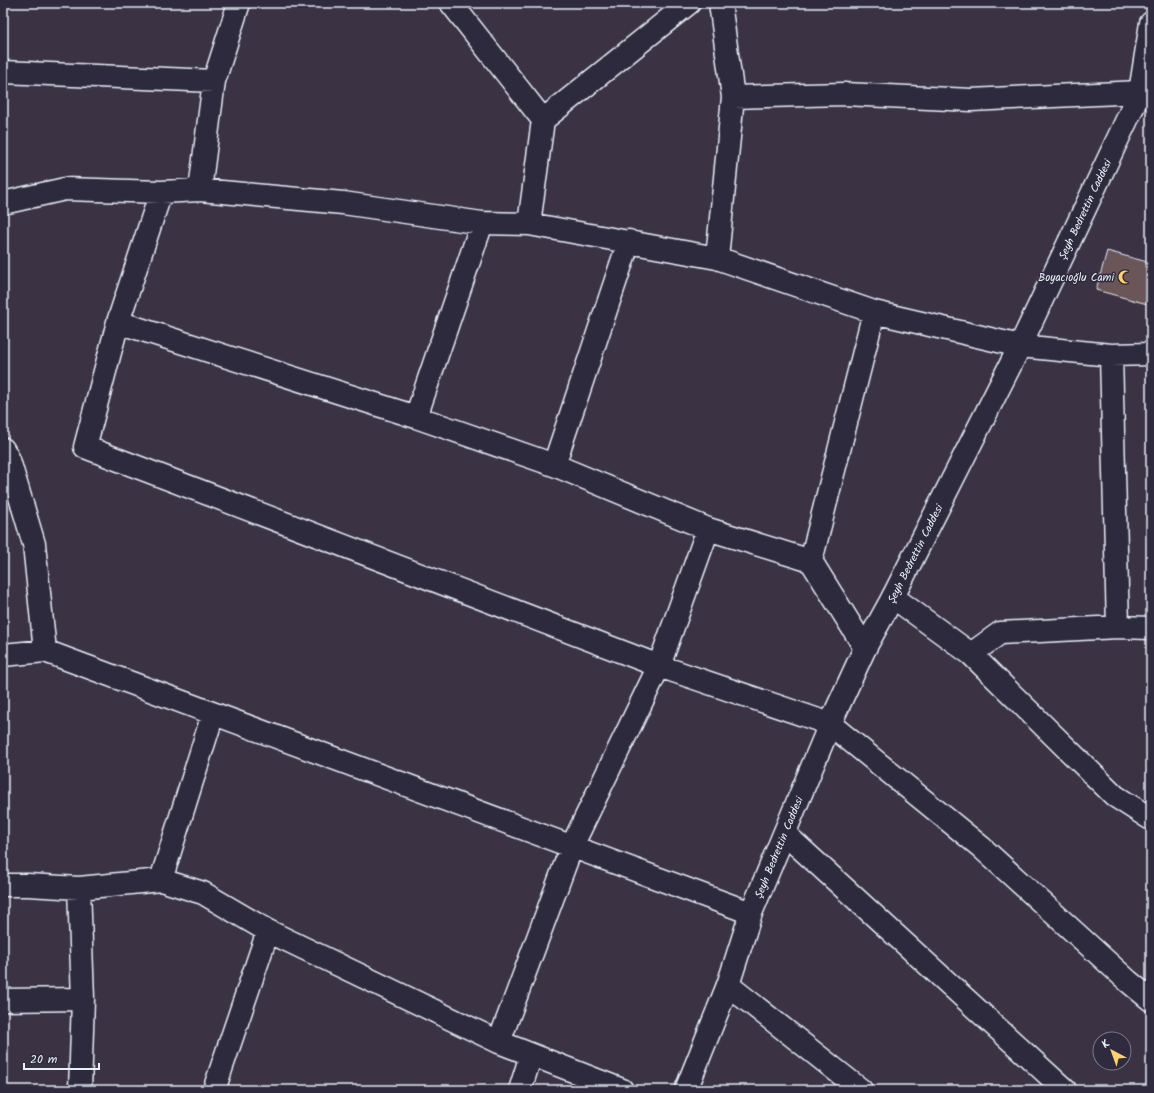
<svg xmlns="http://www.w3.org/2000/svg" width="1154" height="1093" font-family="Kalam,sans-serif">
	<rect width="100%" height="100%" fill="#3b3243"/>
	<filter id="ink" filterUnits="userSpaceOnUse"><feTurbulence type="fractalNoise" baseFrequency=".025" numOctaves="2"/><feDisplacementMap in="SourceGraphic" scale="8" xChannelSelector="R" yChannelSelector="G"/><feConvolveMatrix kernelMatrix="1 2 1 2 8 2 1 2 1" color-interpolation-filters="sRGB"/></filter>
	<g filter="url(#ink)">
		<!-- building -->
		<path fill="#6a5459" stroke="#e8f1f8" d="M1107 251 1151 263V305L1096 290Z"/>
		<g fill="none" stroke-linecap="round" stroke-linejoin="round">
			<!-- street casing -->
			<g stroke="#e8f1f8" stroke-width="25">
				<path id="street" d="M451 3 543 120
					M3 72 214 81
					M733 97 844 94 971 100 1140 92H1151
					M200 190 214 81 239 3
					M161 192 118 322 85 447 659 666 830 724 981 847 1128 981 1151 1000
					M3 203 65 189 161 192 200 190 343 203 482 223 529 224 717 258 874 312 1020 346 1111 355 1151 354
					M529 224 543 120 689 3
					M717 258 733 97 720 3
					M118 322 416 417 554 465 708 529 811 561 865 648
					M1111 355 1118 627
					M416 417 482 223
					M3 449 9 460 34 544 45 651
					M554 465 629 241
					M811 561 874 312
					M893 597 971 654 1115 796 1151 819
					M971 654 1000 633 1118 627 1151 628
					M3 655 45 651 751 913
					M785 834 1065 1090
					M161 880 213 714
					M3 885H28L79 888 161 880 203 893 268 931 499 1042 622 1090
					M79 888 83 999 80 1090
					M728 985 861 1090
					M3 1000 83 999
					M499 1042 572 846 659 666 708 529
					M214 1090 268 931
					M520 1090 531 1055"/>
			</g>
			<!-- secondary casing -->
			<g stroke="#e8f1f8" stroke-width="25">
				<g id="secondary">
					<path id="s1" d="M686 1090 728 985 751 913 830 724 865 648 893 597 1020 346 1140 92 1151 23"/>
				</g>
			</g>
			<!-- street -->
			<use href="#street" stroke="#2f2a3d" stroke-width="22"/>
			<!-- secondary -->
			<use href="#secondary" stroke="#2f2a3d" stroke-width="22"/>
		</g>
	</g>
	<!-- icons -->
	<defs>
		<g id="mosque-bare" transform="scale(1.08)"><path d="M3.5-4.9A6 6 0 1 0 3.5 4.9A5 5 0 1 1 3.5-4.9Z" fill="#ffd166" stroke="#2f2a3d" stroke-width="2.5" paint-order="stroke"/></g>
	</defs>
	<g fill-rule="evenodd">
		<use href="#mosque-bare" x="1125" y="277"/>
	</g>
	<g text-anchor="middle" stroke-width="3" stroke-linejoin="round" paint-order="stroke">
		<!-- street labels -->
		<g font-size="11" fill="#e8f1f8" stroke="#2f2a3d">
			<text dy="4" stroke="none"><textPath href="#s1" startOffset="968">Şeyh Bedrettin Caddesi</textPath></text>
			<text dy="4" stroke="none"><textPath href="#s1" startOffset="584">Şeyh Bedrettin Caddesi</textPath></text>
			<text dy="4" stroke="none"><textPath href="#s1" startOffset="260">Şeyh Bedrettin Caddesi</textPath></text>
		</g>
		<!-- poi labels -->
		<g font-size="11" fill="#e8f1f8" stroke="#2f2a3d" text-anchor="end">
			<text x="1114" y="281">Boyacıoğlu Cami</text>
		</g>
	</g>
	<!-- margin -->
	<rect width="1154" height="1093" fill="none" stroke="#2f2a3d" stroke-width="16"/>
	<rect x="8" y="8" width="1138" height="1077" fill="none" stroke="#e8f1f8" stroke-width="1.5" filter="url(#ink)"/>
	<!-- north arrow -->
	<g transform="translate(1112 1051) rotate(319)"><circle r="19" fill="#2f2a3d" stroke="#797a88"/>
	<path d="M0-3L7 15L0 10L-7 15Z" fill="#ffd166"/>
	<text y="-6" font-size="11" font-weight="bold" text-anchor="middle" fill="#e8f1f8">K</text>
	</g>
	<!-- scale -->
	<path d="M24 1063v6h75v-6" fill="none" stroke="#e8f1f8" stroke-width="2"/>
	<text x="30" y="1063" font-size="12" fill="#e8f1f8" stroke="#2f2a3d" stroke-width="3" paint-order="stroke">20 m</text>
</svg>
